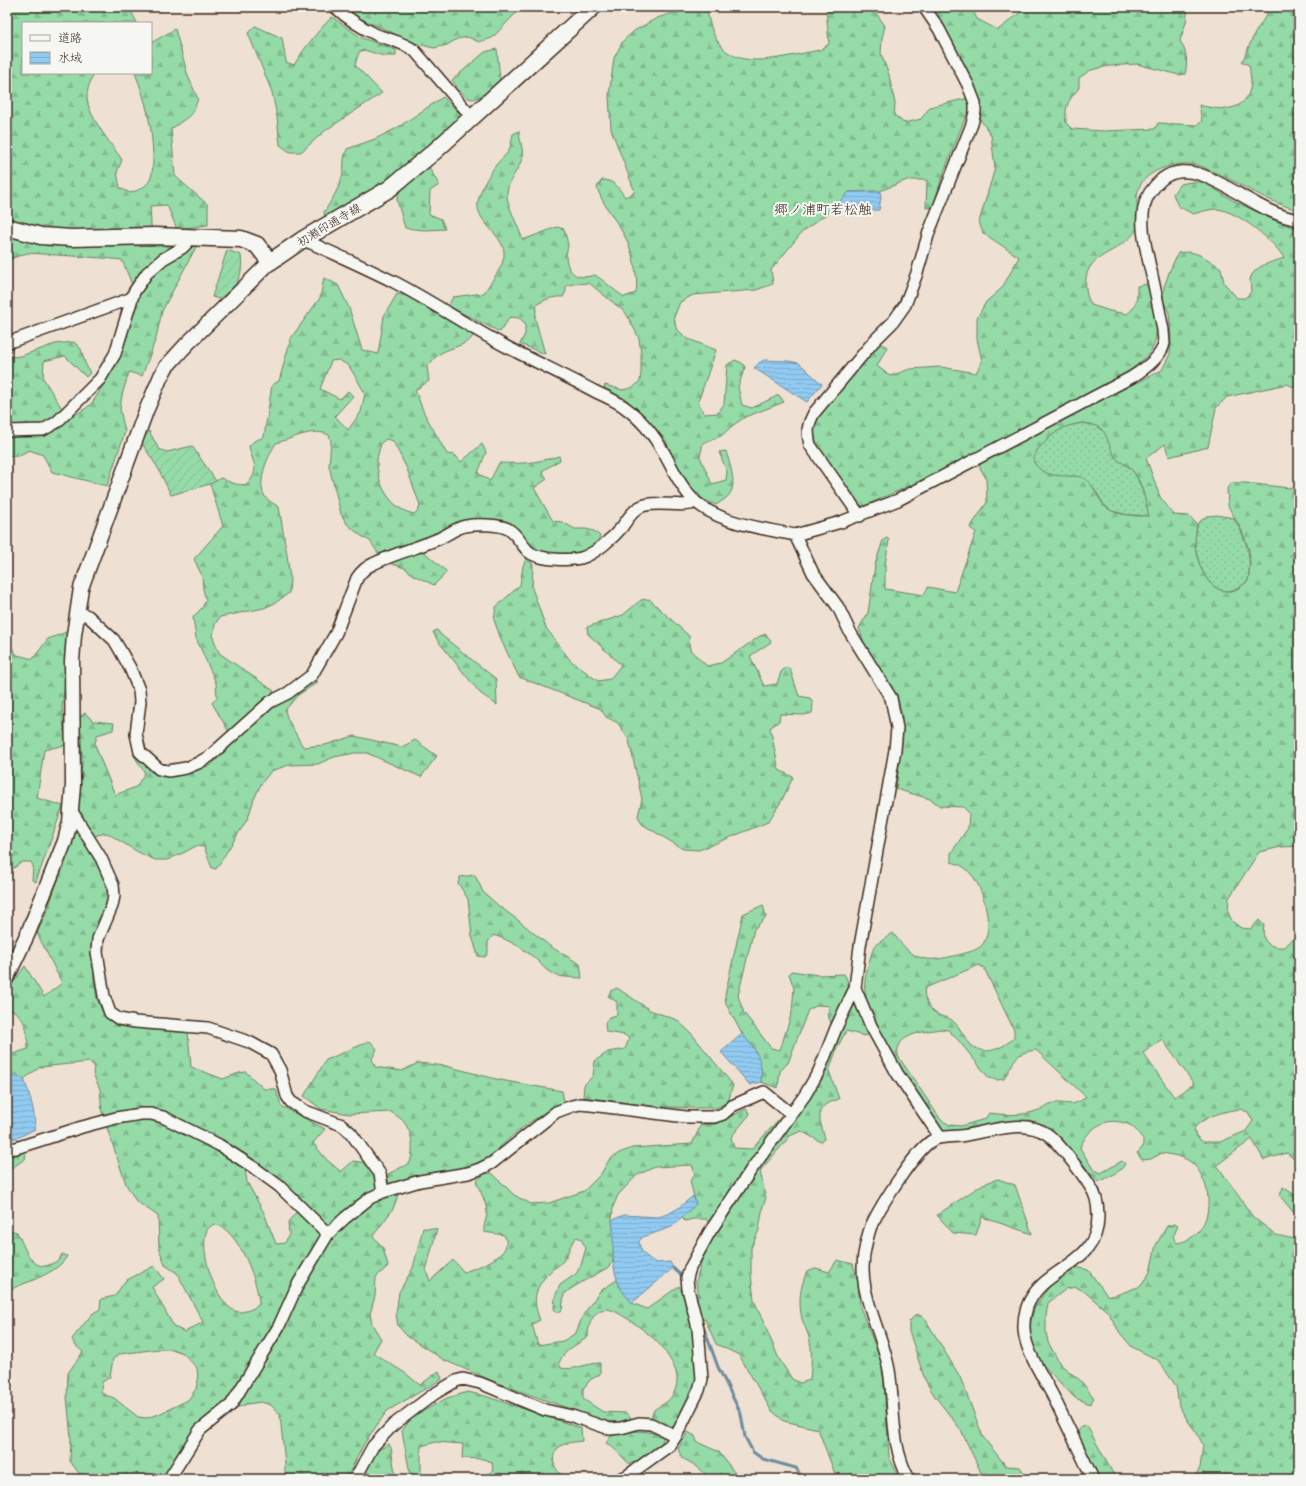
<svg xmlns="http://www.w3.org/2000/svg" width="1306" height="1486" font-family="'Playpen Sans','Klee One',sans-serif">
	<defs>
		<pattern id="grass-dots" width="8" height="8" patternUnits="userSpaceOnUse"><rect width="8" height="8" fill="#95dba8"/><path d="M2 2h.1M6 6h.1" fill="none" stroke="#81bc90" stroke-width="1.8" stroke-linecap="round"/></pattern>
		<pattern id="forest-firs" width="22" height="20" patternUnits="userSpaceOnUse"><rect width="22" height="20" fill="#95dba8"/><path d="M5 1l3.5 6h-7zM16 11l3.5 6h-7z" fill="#81bc90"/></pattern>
		<pattern id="garden-furrows" width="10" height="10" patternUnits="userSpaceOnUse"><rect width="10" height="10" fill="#95dba8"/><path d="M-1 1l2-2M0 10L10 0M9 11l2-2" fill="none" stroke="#81bc90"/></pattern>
		<pattern id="water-rules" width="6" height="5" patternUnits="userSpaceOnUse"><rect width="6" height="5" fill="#91cbf1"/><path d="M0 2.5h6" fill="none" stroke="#7eaece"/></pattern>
	</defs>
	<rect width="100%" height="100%" fill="#eee1d3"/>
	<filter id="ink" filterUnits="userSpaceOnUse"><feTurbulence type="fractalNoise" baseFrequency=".025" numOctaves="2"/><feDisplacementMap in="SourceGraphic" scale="8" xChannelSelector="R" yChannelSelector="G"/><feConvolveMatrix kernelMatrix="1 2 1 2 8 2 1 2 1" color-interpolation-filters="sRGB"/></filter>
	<g filter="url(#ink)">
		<!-- grass -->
		<path fill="url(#grass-dots)" stroke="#688263" d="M1082 423 1095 425 1104 431 1124 464C1140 471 1145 501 1150 516L1128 515 1112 511 1104 505 1097 493 1081 477C1072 476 1061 478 1053 476 1014 465 1044 438 1064 427 1069 424 1077 424 1082 423Z
			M1217 515 1234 518C1247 542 1252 554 1248 581 1244 584 1239 588 1235 590 1211 597 1200 570 1196 552 1194 543 1196 532 1197 524L1207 516Z"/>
		<!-- forest -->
		<path fill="url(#forest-firs)" stroke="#688263" fill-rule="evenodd" d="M7 7H129L137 23H23V73H94C91 80 88 86 87 94 85 114 112 144 122 160L117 172 120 188 130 193C138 190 145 188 150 180 153 173 153 162 153 155 152 126 146 100 135 73H151V43L175 29 188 76 198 99 192 114 171 129 175 176 208 205V225L177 229 167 205 150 206 152 241 164 239 165 246 197 245 162 311 156 338 142 376 129 372 122 395 120 409 125 432 107 486 52 472 43 455 29 450 18 456H7V353L11 357 21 356 55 344 74 342 81 349 85 363 90 373 86 377 65 356 44 361 43 378 61 407 71 417C77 413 85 410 90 405 104 390 135 322 136 301 136 292 126 270 122 260L103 258 27 253 10 259 7 262Z
			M345 7H519L516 13 492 38 479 42 468 37 457 39 447 45 434 48 418 44 357 17Z
			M675 7H711L707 9C717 80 769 59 820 50L829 44 826 7H872L885 26 882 38 881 54 889 75 895 104 894 115 904 123 921 119 930 107 977 96 966 70 931 7H971L977 19 998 30 1027 7H1188L1186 22 1180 41C1187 52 1188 62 1185 74L1179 75 1137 64 1109 66 1091 70 1079 78V88C1067 102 1065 105 1066 123L1072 129 1104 131 1155 129 1158 123 1197 125 1202 121 1199 105C1222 111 1247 113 1251 84 1251 78 1250 71 1249 65L1242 62 1255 33 1267 14 1265 7H1299V210C1268 203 1243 184 1214 172 1208 170 1202 166 1197 165 1183 162 1168 165 1156 171 1149 175 1142 180 1139 188 1137 193 1137 197 1137 203 1139 227 1140 232 1119 246 1111 252 1095 258 1090 267 1083 278 1085 294 1091 305L1110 311 1127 314C1138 306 1137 298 1137 286L1148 284C1152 302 1162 331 1152 349 1139 371 1087 395 1064 407 1034 423 1005 440 975 455 938 473 900 490 862 507L817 445 812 427 831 400 879 343 887 347 877 366 890 376 910 369 941 367 976 373 982 361 977 339V318L986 302 1002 288 1019 257 983 233 979 222 995 168 991 135 980 119 981 112 967 113 942 177 933 207 926 208 927 180H907L880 191 849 192 829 212 802 232 771 270 773 284 756 290 693 295 680 302 674 317 676 328 686 338 716 350 698 402 704 414 718 413 724 404 727 365 735 360 742 363 745 367 738 387 742 405 752 408 779 395 784 402 745 417 732 426 721 436 703 443 700 457 712 484 726 480 727 472 719 452 726 451C729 463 738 484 729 495 726 499 720 502 716 505L702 499 688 485 678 469 665 439 627 400 604 388 605 385 623 390 634 387 640 381 641 373V354L639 338 626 313 589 283 573 284 566 286V291L563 297C553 296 545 300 537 304L535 318 545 354 520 344 525 334V323L519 318 510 317 500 332 448 306 453 297 484 293C490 283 500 271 503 261 511 236 474 225 478 201 481 188 488 176 496 165 499 161 504 157 508 152 511 147 512 139 513 134L519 131C519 137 523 151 523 155 520 170 506 181 507 196 507 204 520 231 523 240L557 227 564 229C565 234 567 239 568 245 568 249 566 252 566 257 568 275 578 280 595 275 605 281 613 290 624 297L636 293C639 277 632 247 623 233 614 217 602 204 597 187L602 180C614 180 618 187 625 197L635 192 611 129 609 96 614 58 623 41 634 31 657 18 676 12Z
			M332 17 362 38 396 50V56H384L364 50 359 52 355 65 382 93 326 130 301 152H290L280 145 277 117 272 92 248 33 255 26 282 38 286 62 294 65C305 47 317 32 332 17Z
			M497 49 500 80C477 100 472 110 452 80L485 52Z
			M443 97 460 114V121L393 181 325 219 324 212C332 200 340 187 343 173 345 161 342 161 347 149L375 139 397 128Z
			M429 167 439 185 430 191 429 214 441 219 445 229 424 230 405 228 397 200 398 193Z
			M1191 182H1203L1234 201 1276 221 1292 227 1299 228V402L1297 400 1296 388 1287 384 1227 397 1216 408 1208 447 1169 457 1165 444 1146 458 1160 497 1174 515 1189 516 1197 524C1196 532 1194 543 1196 552 1200 570 1211 597 1235 590 1239 588 1244 584 1248 581L1250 564 1249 550 1242 531 1228 506 1227 488 1232 483H1245L1299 489V846L1281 847 1259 852 1229 898 1228 912 1232 921 1241 928 1251 929 1259 920 1264 925C1261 942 1268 948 1285 947L1299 932V1160H1295L1287 1153 1264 1160 1252 1139 1217 1165 1253 1217 1276 1235 1299 1240V1479H1193L1200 1468 1203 1445 1197 1433 1188 1421 1179 1406 1176 1386 1158 1360 1132 1347 1120 1333 1108 1312 1085 1292 1076 1287 1066 1289 1048 1303 1046 1316V1332L1048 1342 1060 1364 1081 1381 1094 1398 1090 1404 1075 1398 1039 1361 1029 1334 1031 1320 1035 1307 1051 1284 1076 1267 1088 1270 1107 1295 1113 1296 1141 1286 1150 1272 1156 1245 1167 1226 1174 1224 1178 1226 1173 1237 1177 1243C1215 1237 1216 1185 1192 1163 1184 1156 1172 1155 1162 1153L1151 1159 1142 1160 1137 1153 1143 1147V1139C1139 1134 1135 1128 1130 1125 1114 1118 1099 1121 1087 1135 1084 1140 1081 1143 1080 1148L1093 1169 1101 1173 1122 1161 1125 1164C1120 1173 1107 1178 1098 1182L1071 1151 1046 1125 1029 1120 1004 1122 947 1134 939 1126C912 1087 871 1040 865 991 863 977 870 960 874 946L893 933C914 962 925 963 958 955 965 953 976 951 981 946 996 933 983 886 971 874 965 867 960 864 951 862V853L968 828 969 813 963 807 940 806 930 799 896 789 903 732 902 716 898 699 890 683 865 646 859 628 868 613 875 565 883 540 887 538 889 540 885 565V589L924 595 928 587 955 592 976 532 970 528 987 502 986 478 980 468V463L1049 427 1109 394 1139 382 1162 370 1170 354 1171 337 1169 313 1163 300 1164 287 1170 270 1178 253C1196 249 1207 259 1221 268L1224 283 1237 298H1245L1251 292C1251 288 1250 283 1250 279 1254 265 1273 262 1284 258 1274 241 1238 211 1217 209 1209 209 1201 212 1193 214L1178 206 1173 194 1180 184ZM1082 423C1104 426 1104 430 1111 449 1112 451 1113 455 1115 457 1119 462 1126 464 1130 468 1142 479 1145 500 1149 516 1135 515 1113 517 1103 504 1096 495 1094 484 1083 478 1079 476 1075 476 1071 476 1057 476 1044 476 1035 464 1030 457 1037 449 1043 444 1057 430 1063 426 1082 423ZM979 965 984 968 1014 1030V1038C1002 1048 985 1058 970 1044 964 1038 961 1028 954 1022 948 1016 943 1018 937 1014 929 1010 922 996 925 988ZM940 1029 948 1030 959 1041 989 1078 997 1080 1004 1079C1015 1061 1013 1053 1036 1050L1086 1097C1072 1108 1068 1102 1053 1103 1047 1104 1042 1110 1036 1111 1022 1116 1004 1115 989 1113L985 1119 961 1126 950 1125 941 1120 898 1056C894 1034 923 1032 940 1029ZM1162 1039 1194 1084 1174 1097 1143 1053ZM1240 1109 1248 1112 1253 1121 1246 1131 1220 1142H1203L1196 1136 1194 1128C1205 1116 1224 1111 1240 1109Z
			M324 278 338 285 349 308 362 350 378 354 384 316 397 294 408 296 474 335C467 346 451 347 441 353 435 356 431 363 427 367L429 381 415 390 424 413 447 454 455 455 461 462 482 444 486 452 478 473 490 481 499 463C524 464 535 463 559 456L560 460 542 471 547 479 534 488 553 521 562 522 575 529H586L594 531 600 536 597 544C574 558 558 555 532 549L523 536 515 529 495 522 415 544 447 572 434 585 413 575 405 568 392 564 380 556 370 541 360 535 347 524 341 514 329 466 331 441 329 435C313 427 292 439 276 443 268 456 257 480 264 495 267 500 274 504 279 507L287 555 290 578 289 593 275 603 264 608 220 617 215 624 213 637 219 653 274 691 229 732 212 703 217 697 216 683 196 638 193 617 202 608 206 600 203 589 202 576 194 559 223 526 210 484 221 478C231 483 237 486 248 484 261 467 252 464 249 446L254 441 264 437 272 385 279 381 291 338 320 298ZM339 360 349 366 365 393 361 412 348 430 335 416 353 396 348 391 340 399 320 389 331 361ZM386 439 393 441 407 469 420 505 418 511 414 514C390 509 377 484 377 461 377 455 380 449 381 443Z
			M526 559 533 564 532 588 546 628 570 660 598 681 610 679 621 665 588 634 587 627 623 615 641 600 649 599 689 636 690 650 707 666 721 663 760 636 766 634 771 642 750 656 764 686 777 684 781 672 786 667 790 669 799 696 810 698 813 704 812 713 804 715 780 714 779 721 770 728 779 770 793 777 782 800 768 822 699 850 683 849 642 824 638 816 642 799 629 740 618 723 606 717 601 709 519 677 502 642 494 620 496 607 520 585 523 566Z
			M437 630 441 635 496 679 497 705 480 693 438 641 433 632Z
			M69 631 66 677 62 706 65 745 44 750 37 798 63 806 36 882 32 880 33 866 31 862H22L7 873V641L17 655 33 659 48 639Z
			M314 679 318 682 298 695 285 710 287 718 303 747 325 745 354 736 402 747 415 740 437 756 421 777 367 753H355L334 757 318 764 289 765 271 771 261 784 254 799 248 818 216 869 212 868 204 847 196 846 185 852 167 860H155L138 852 107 833 97 835 94 838 92 846 103 877 109 889 108 904 97 922 92 941 94 981 97 999 102 1011 109 1020 119 1026 141 1025 188 1032 191 1067 223 1079 239 1073 246 1072 264 1089H276L281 1106 325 1129 313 1143 326 1159 341 1172 353 1161 367 1163 375 1177 378 1199 398 1195 393 1209 373 1236 383 1248 388 1266 376 1277 375 1296 370 1314 372 1324 381 1339 373 1353 405 1373 420 1385 439 1371 442 1379 387 1411 365 1442 346 1479H285V1464L280 1415 271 1405 261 1402 247 1404 239 1407 230 1401 163 1479H83L70 1461 71 1438 67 1396 68 1373 83 1352 75 1345 72 1339 92 1314 100 1309 101 1299 115 1296 125 1281 154 1266 164 1279 152 1287 174 1327 185 1332 203 1322 177 1273 165 1265 159 1248 158 1216 136 1201 126 1184 102 1113 100 1089 93 1074 94 1066 90 1062 40 1067 24 1079 7 1072V1056L28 1049C27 1031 27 1015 7 1008V992L25 966 44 997 62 983 37 933 47 912 75 828 79 805 82 763 80 717 85 713 93 721 114 723 113 730 97 735 95 744 98 753 115 795 136 787 145 773 133 754 136 751 151 772 163 777 186 773 211 765 239 736 269 709ZM250 1161 303 1204 288 1222 289 1234 285 1243 276 1244 264 1213 247 1182 245 1169ZM214 1224C238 1228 259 1283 259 1305 252 1309 243 1314 235 1311 216 1304 198 1249 207 1230 208 1228 211 1226 214 1224ZM159 1349H172L183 1353 197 1368 198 1380 196 1389 188 1400 159 1414 147 1418 138 1417 114 1398 105 1395 101 1392 102 1382 110 1377 113 1359 119 1354Z
			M475 875 483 892 499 906 519 921 551 947 580 964 582 978C571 977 560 978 551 973 545 970 541 964 537 960 524 949 510 940 493 935L488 942V953L485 957 478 956 472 936 468 899 458 883 460 877Z
			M763 905 766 917 754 929 738 996 744 1013 771 1048 780 1050 792 1012 794 988 789 974 791 971 818 975 844 974C856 991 840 1011 832 1026L828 1015 830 1006 818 1005 808 1010 788 1063 780 1071 778 1088 761 1082 762 1072 754 1048 742 1034 726 1004 725 995 743 914Z
			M617 988 650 1010 677 1020 691 1033 733 1085 728 1102 716 1108H688L652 1106 583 1097 584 1085 593 1076 595 1061 608 1052 625 1049 629 1039 625 1035 606 1032 605 1023 609 1017 617 1015V1002L608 996 611 991Z
			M853 1005 858 1006 870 1034 865 1036 846 1031 837 1048 829 1071 839 1099 826 1104 820 1111V1121L825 1139 821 1142 801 1131 790 1136 760 1171 766 1198 763 1206 759 1230 751 1248V1274L754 1300 779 1359 792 1379 800 1383 810 1380C811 1366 813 1351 809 1337 807 1331 804 1325 802 1319 798 1301 800 1288 807 1271L816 1268 829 1272 837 1260 853 1264 858 1282 860 1307 880 1358 884 1382 889 1457 900 1479H837L818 1429 784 1421 771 1410 739 1355 716 1344 705 1319 693 1322 698 1378 689 1404 674 1428 663 1426 650 1418C652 1416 653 1412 654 1410 657 1407 661 1406 665 1403 672 1398 677 1390 677 1380 678 1369 667 1354 660 1345 653 1336 615 1307 605 1309 592 1311 588 1326 588 1337 576 1345 564 1350 559 1363L561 1368C573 1371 587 1363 600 1363V1374L590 1380 583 1389V1399L603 1412 626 1413 632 1419 619 1422 604 1421 497 1383 444 1360 407 1336 398 1326 396 1314 399 1292 413 1268 423 1228 437 1229 426 1270 430 1281 453 1260 464 1272C478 1267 516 1255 504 1235L484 1232C483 1225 487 1219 487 1212 486 1201 480 1191 476 1181L484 1174 492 1173 514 1195 531 1204 549 1203 584 1191 601 1174 609 1160 619 1153 632 1148 692 1144 701 1125 715 1124 746 1109 750 1114 731 1137 734 1148 752 1149 781 1117 788 1123ZM692 1165 695 1174 690 1181 696 1204 681 1217 685 1221 693 1219H706L715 1230 704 1251 696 1282 699 1295 686 1301 679 1286 647 1309 632 1303 617 1280 600 1291 583 1315 576 1333 563 1341 538 1345 532 1324 540 1320C531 1298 535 1286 553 1269 556 1267 560 1265 563 1261 569 1254 569 1244 577 1237L581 1239 586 1248 581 1265 576 1274 560 1285 555 1297 554 1309 558 1313 562 1310 564 1294 575 1286 607 1268 613 1262 614 1232 612 1220 613 1207 618 1195 637 1175 655 1167Z
			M370 1041 377 1049 372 1059 375 1067 402 1071 418 1063 446 1066 500 1080 562 1091 564 1102 530 1122 511 1137 490 1156 473 1165 453 1172 388 1184V1174L410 1163C414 1149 413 1134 404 1122 401 1118 395 1115 391 1112L349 1114 321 1109 304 1096 326 1060Z
			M26 1151 25 1159 7 1171V1153Z
			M998 1179 1015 1185 1032 1234 982 1217 976 1235 953 1233 937 1215 983 1184Z
			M1283 1187 1299 1198V1219L1280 1196Z
			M7 1230 17 1232C23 1243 29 1266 44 1266 49 1266 55 1262 59 1260L62 1254 67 1256C58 1274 25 1282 7 1291Z
			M916 1314 924 1317 960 1377 983 1437 1006 1466 1020 1467 1028 1479H984L961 1430 934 1395 925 1380 909 1331V1322Z
			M468 1392 485 1396 581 1428 582 1441C575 1442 564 1442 558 1448 548 1459 556 1473 567 1479H486L485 1476 493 1470 492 1462 483 1459 462 1458 463 1444 436 1442 421 1446V1479H411L402 1431 411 1418 447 1398Z
			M1087 1426 1116 1479H1100L1077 1433 1081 1427Z
			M628 1431C640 1431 654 1431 664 1438L658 1450 630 1464C622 1458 616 1448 606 1443L612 1435Z
			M688 1432 695 1436 697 1442 719 1452 734 1472 748 1479H711L695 1465 682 1458 678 1449Z
			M389 1444 391 1448 396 1479H359L377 1451Z"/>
		<!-- garden -->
		<path fill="url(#garden-furrows)" stroke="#688263" d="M227 250 241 255C244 278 236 286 219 299L212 297Z
			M149 431 159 449 167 452 192 446 216 481 210 484 171 495 158 468 141 442Z"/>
		<!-- water -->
		<path fill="url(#water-rules)" stroke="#6f8b9d" d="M880 191 881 196 879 210 829 212 849 192Z
			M764 360 788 361 799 363 822 384 807 402 754 368 759 363Z
			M742 1034C757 1050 763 1060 761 1082L750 1085 721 1052Z
			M7 1072 24 1079C30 1096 35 1110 35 1129L17 1138 7 1139Z
			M693 1196 696 1204 672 1227 643 1237 639 1241C639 1252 647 1257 656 1263L670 1262 673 1268 632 1303C626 1296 619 1288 617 1279 610 1260 615 1240 612 1220L624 1215 658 1217 668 1214 677 1209Z"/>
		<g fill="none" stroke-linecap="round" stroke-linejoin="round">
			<!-- stream -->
			<path stroke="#6f8b9d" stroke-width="3" d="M673 1268 683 1277
				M703 1326 718 1367 741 1414 745 1437 753 1452 763 1459 796 1468 803 1479"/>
			<!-- minor casing -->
			<g stroke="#3b2a1e" stroke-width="14">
				<path id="minor" d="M335 7C347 18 362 28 377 35 390 40 403 42 415 51L471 116
					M302 240 311 243C339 256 369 269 396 283 434 303 469 327 507 347 536 362 566 376 596 392 605 396 614 400 623 406 640 418 654 435 664 453 672 467 678 482 689 495 712 523 762 528 795 535L813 573 838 607 850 632 891 698 897 728 895 750 860 946 855 988 871 1026 897 1073 940 1137
					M7 343 132 298
					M7 431 43 430 57 422 100 379 115 354 134 292 147 273 163 259 182 248 187 243V237
					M860 516 810 445C807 431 807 426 814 413L874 341 893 322 905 305 917 273 929 232 972 124 975 112V103L968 85 939 29 924 7
					M795 535 841 522 898 500 1132 377C1143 370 1162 357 1164 343 1164 339 1163 334 1163 330 1159 309 1155 288 1150 267 1146 248 1140 227 1144 207 1146 196 1154 186 1162 179 1173 170 1189 170 1202 175 1234 187 1265 215 1299 220
					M77 612 88 616 114 640 120 650 130 668 139 690 140 702 136 734 140 752 159 769 168 771 186 768 198 763 210 756 270 702 288 693 312 675 336 633 357 578C361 572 366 567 373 564 393 554 417 548 438 539 447 535 456 528 465 526 475 524 499 524 508 529 517 534 521 544 528 551 537 560 569 561 581 558 595 554 613 538 622 527 627 520 632 511 640 507 653 500 676 507 691 504L694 500
					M71 810 101 858 113 885 114 896 112 906 98 939 97 952 104 996 110 1013 119 1019 135 1022 208 1028 249 1042 271 1054 280 1070 287 1096 291 1102 305 1111 342 1125 351 1133 380 1174 383 1192
					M7 1149 16 1148 82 1127 116 1118 141 1114H151L163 1117 219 1145 253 1167 279 1186 328 1234
					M169 1479 200 1430 231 1405 279 1326 297 1286 328 1234 345 1218 370 1198 383 1192 420 1181 468 1173 480 1169 492 1163 556 1112 572 1106 580 1104 591 1105 686 1117H714L723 1114 732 1106 764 1092 790 1113
					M355 1479 373 1446 393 1425 434 1394 456 1381 463 1379 480 1383 545 1410 572 1416 610 1429 621 1428 639 1423 651 1424 676 1436
					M619 1479 627 1476 670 1445 676 1436 699 1390 702 1379 698 1328 688 1289 687 1278 690 1268 709 1233 751 1170 805 1095 819 1071 836 1028 855 988
					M909 1479C890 1446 895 1406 889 1370 881 1326 854 1290 866 1244 868 1237 869 1229 873 1222 882 1204 916 1149 933 1140 941 1136 951 1137 960 1136 968 1135 977 1133 986 1131 1007 1127 1028 1122 1047 1134 1058 1142 1082 1173 1090 1186 1096 1194 1098 1205 1098 1215 1099 1268 1042 1265 1027 1307 1024 1316 1023 1327 1025 1337 1030 1359 1044 1378 1054 1398 1067 1425 1080 1452 1093 1479"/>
			</g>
			<!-- tertiary casing -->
			<g stroke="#3b2a1e" stroke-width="17">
				<path id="tertiary" d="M7 977 28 933 65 841 70 822 73 785 72 661 74 635 81 588 95 550 146 411 161 376 166 367 186 345 270 262"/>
			</g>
			<!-- secondary casing -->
			<g stroke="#3b2a1e" stroke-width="19">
				<path id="secondary" d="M7 227 41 236 72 238 154 236 241 239 257 245 270 262 302 240 389 189 435 151 593 7"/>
			</g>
			<!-- minor -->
			<use href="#minor" stroke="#f6f6f2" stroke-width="11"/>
			<!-- tertiary -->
			<use href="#tertiary" stroke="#f6f6f2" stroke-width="14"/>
			<!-- secondary -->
			<use href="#secondary" stroke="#f6f6f2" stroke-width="16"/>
		</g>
	</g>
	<g text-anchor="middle" stroke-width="4" stroke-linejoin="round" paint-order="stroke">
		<!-- street labels -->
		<g font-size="12" fill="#3b2a1e" stroke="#f6f6f2">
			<text transform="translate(329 225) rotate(-31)" y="4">初瀬印通寺線</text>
		</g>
		<!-- quarter labels -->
		<g font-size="14" fill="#3b2a1e" stroke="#f6f6f2">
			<text x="823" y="214">郷ノ浦町若松触</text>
		</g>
	</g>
	<!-- margin -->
	<rect width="1306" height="1486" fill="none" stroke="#f6f6f2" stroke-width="24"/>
	<rect x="12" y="12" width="1282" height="1462" fill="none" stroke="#3b2a1e" stroke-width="1.5" filter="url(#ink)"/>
	<!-- legend -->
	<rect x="22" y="22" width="130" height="52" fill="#f6f6f2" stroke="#aba49d"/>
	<rect x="30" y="35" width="20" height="6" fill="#f6f6f2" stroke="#aba49d"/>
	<text x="58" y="42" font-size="12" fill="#3b2a1e">道路</text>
	<rect x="30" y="52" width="20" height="12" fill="url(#water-rules)" stroke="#aba49d"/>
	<text x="58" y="62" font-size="12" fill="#3b2a1e">水域</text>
</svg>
